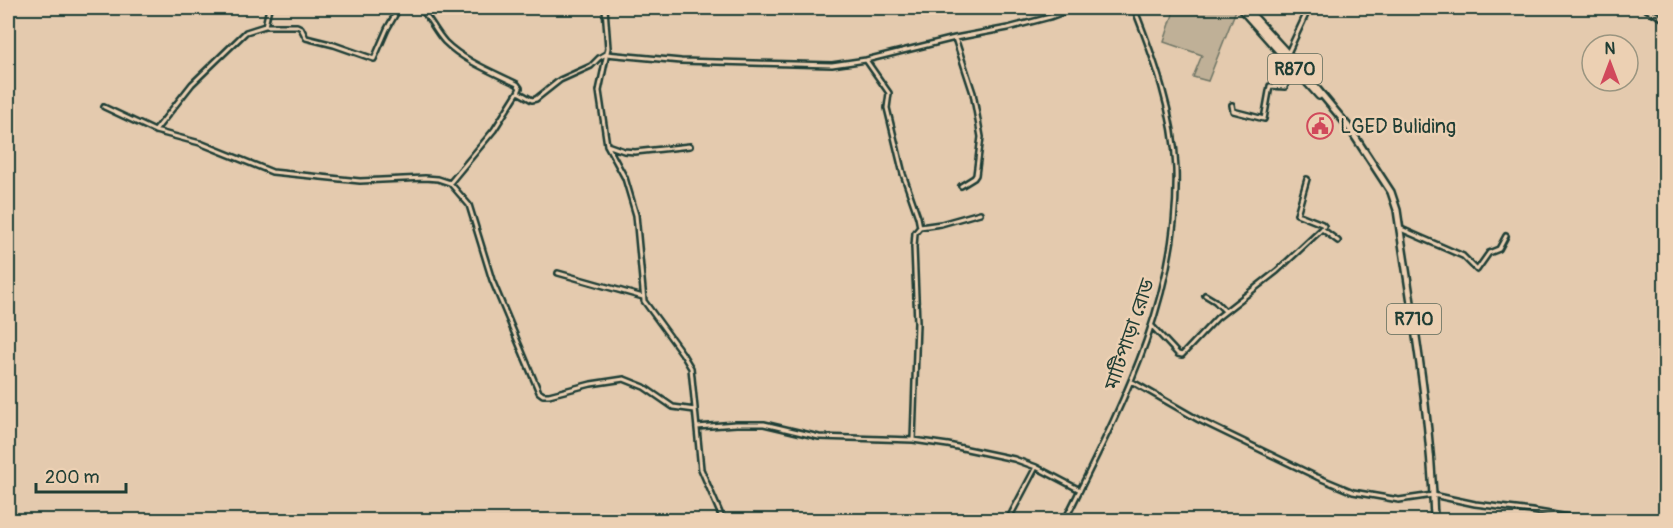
<svg xmlns="http://www.w3.org/2000/svg" width="1673" height="528" font-family="Pangolin,'Noto Sans Bengali',sans-serif">
	<rect width="100%" height="100%" fill="#e4caae"/>
	<filter id="ink" filterUnits="userSpaceOnUse"><feTurbulence type="fractalNoise" baseFrequency=".0167" numOctaves="2"/><feDisplacementMap in="SourceGraphic" scale="12" xChannelSelector="R" yChannelSelector="G"/><feConvolveMatrix kernelMatrix="1 2 1 2 8 2 1 2 1" color-interpolation-filters="sRGB"/></filter>
	<g filter="url(#ink)">
		<!-- green -->
		<path fill="#bfb097" stroke="#6f7666" stroke-width="1.5" d="M1175 8H1233L1236 10 1208 81 1193 77 1202 55 1164 42Z"/>
		<g fill="none" stroke-linecap="round" stroke-linejoin="round">
			<!-- minor casing -->
			<g stroke="#1f3d34" stroke-width="8">
				<path id="minor" d="M420 8C430 18 435 31 445 42 464 61 493 72 517 84L520 88 518 92
					M605 8 608 48 599 91 607 145 625 178 636 215 644 301 682 353 691 368 701 469 723 520
					M1644 8 1666 20
					M265 26 269 8
					M955 38 973 93 981 137 976 175 974 178 961 186
					M1287 55 1309 8
					M866 60 889 93 887 108 903 174 918 217 920 227
					M1232 105 1233 111 1264 119 1270 86 1285 87 1293 69
					M104 107 155 131 200 143 272 172 360 181 425 178 438 179 450 183 494 130 518 92 532 100 536 99 560 80 591 66 599 58 606 54 681 61 832 65 866 60 955 38 1008 28 1050 17 1074 8
					M155 131 192 84 246 32 265 26H297L301 28 306 38 334 45 374 59 387 29 399 8
					M607 145 624 151 635 152 690 146
					M450 183 469 205 492 280 539 392 543 395H549L591 384 624 379 644 387 673 407 695 410
					M1322 229 1338 241
					M1401 229 1463 256 1477 270 1489 253 1499 249 1506 236
					M558 273 643 297
					M1205 295 1215 301 1225 311
					M1152 326 1178 354 1182 355 1217 318 1277 271 1322 229 1324 226 1322 224 1297 214 1307 179
					M1131 381 1199 420 1317 477 1353 492 1399 500 1433 495 1475 504 1532 511 1587 520
					M697 427 736 424H764L819 437 913 440 948 445 1014 459 1036 467 1080 490
					M913 440 917 323 914 247 915 233 920 227 941 224 980 213
					M1008 520 1036 467
					M1065 520C1120 409 1180 297 1176 169 1174 114 1154 58 1134 8"/>
			</g>
			<!-- primary casing -->
			<g stroke="#1f3d34" stroke-width="10">
				<path id="primary" d="M1240 8 1319 96
					M1246 8 1288 54 1348 126 1391 192 1397 210C1412 313 1431 415 1434 520"/>
			</g>
			<!-- minor -->
			<use href="#minor" stroke="#ecd0b3" stroke-width="3"/>
			<!-- primary -->
			<use href="#primary" stroke="#ecd0b3" stroke-width="5"/>
		</g>
	</g>
	<!-- icons -->
	<defs>
		<g id="civic-ring" transform="scale(1.35)"><circle r="9.5" fill="#ecd0b3" stroke="#d1495b" stroke-width="1.5"/><path d="M-.6-6.5H3V-4.5H.6V-3L4-1V1h2V6H-6V1h2V-1L-.6-3ZM-1.2 2.5V6h2.4V2.5Z" fill="#d1495b"/></g>
	</defs>
	<g fill-rule="evenodd">
		<use href="#civic-ring" x="1320" y="126"/>
	</g>
	<g text-anchor="middle" stroke-width="5" stroke-linejoin="round" paint-order="stroke">
		<!-- shield labels -->
		<g fill="#ecd0b3" stroke="#5c695a" stroke-width="1.5">
			<rect x="1268" y="54" width="54" height="30" rx="4.5"/>
			<rect x="1387" y="304" width="54" height="30" rx="4.5"/>
		</g>
		<g font-size="18" font-weight="bold" fill="#1f3d34">
			<text x="1295" y="75">R870</text>
			<text x="1414" y="325">R710</text>
		</g>
		<!-- poi labels -->
		<g font-size="20" fill="#1f3d34" stroke="#ecd0b3" text-anchor="start">
			<text x="1340" y="133">LGED Buliding</text>
		</g>
		<!-- street labels -->
		<g font-size="20" fill="#1f3d34" stroke="#ecd0b3">
			<text transform="translate(1129 334) rotate(-71)" y="7">মাটিপাড়া রোড</text>
		</g>
	</g>
	<!-- margin -->
	<rect width="1673" height="528" fill="none" stroke="#ecd0b3" stroke-width="30"/>
	<rect x="15" y="15" width="1643" height="498" fill="none" stroke="#1f3d34" stroke-width="2" filter="url(#ink)"/>
	<!-- north arrow -->
	<g transform="translate(1610 63)"><circle r="28" fill="#ecd0b3" stroke="#9a9580" stroke-width="1.5"/>
	<path d="M0-4.5L10 22L0 15L-10 22Z" fill="#d1495b"/>
	<text y="-9" font-size="16" font-weight="bold" text-anchor="middle" fill="#1f3d34">N</text>
	</g>
	<!-- scale -->
	<path d="M36 483v9h90v-9" fill="none" stroke="#1f3d34" stroke-width="3"/>
	<text x="45" y="483" font-size="18" fill="#1f3d34" stroke="#ecd0b3" stroke-width="4.5" paint-order="stroke">200 m</text>
</svg>
